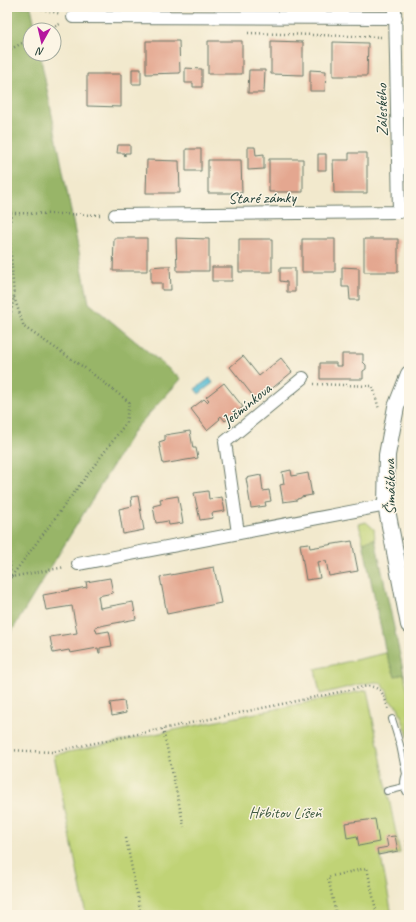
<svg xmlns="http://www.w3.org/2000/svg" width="416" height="922" font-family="Caveat,sans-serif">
	<rect width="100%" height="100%" fill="#fcf5e5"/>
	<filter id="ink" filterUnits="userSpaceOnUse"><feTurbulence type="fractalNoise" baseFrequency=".025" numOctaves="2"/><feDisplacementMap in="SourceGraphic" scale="8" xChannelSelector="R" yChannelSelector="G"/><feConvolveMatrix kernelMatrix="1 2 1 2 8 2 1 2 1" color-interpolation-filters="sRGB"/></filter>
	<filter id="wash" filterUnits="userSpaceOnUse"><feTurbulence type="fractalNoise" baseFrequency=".012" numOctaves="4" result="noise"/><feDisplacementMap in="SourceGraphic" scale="16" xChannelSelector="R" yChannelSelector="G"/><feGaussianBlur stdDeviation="0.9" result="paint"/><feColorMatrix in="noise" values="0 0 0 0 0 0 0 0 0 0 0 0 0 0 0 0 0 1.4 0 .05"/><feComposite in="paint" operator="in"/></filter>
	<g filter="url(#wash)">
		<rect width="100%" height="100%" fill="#f2e9cd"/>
		<!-- green -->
		<path fill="#c0d376" stroke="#708855" d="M366 522 374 529 375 539 363 542 359 524Z
			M386 653 395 676 404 674 409 697V739L398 707 389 700 387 691 382 684 376 682 357 685 320 694 315 669Z
			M367 690 400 853 381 857 392 915H86L54 755Z"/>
		<!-- forest -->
		<path fill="#98b567" stroke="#5c794e" d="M7 7H31L36 30H30V54H40L89 303 181 379 135 429 7 639Z
			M375 539 404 674 395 676 386 653 363 542Z"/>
		<!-- water -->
		<path fill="#53b9d2" stroke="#397b83" d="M210 378 213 383 199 394 195 389Z"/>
		<g id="blocks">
			<!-- building -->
			<path fill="#e4a790" d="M146 41H179L180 73 146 74Z
				M208 41H242V74H208Z
				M271 41 303 42V75L271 74Z
				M333 42 368 43 367 76H333Z
				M185 68 202 69V87H193V83H185Z
				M132 69H141V84H132Z
				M249 70H265L264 93H248Z
				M310 70 326 71 325 91H310Z
				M87 74H121V107L87 106Z
				M118 145H130V153H125V156L124 153H117Z
				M248 147H255L256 155 264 154V169L248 170Z
				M186 149H201V171H186Z
				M349 153H367V193H334L333 160H349Z
				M318 154H326V170H318Z
				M269 159H303V192H269Z
				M147 160 179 161 180 193H146Z
				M208 160H241L242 193H208Z
				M114 238H147V271H113Z
				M176 238 209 239V271H177Z
				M239 239H272V272H239Z
				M302 239H335V272H302Z
				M364 239H398V272H364Z
				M162 266H170L171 290H162V283H151V267Z
				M212 267H232V281H212Z
				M342 267 359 268V300H350L349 287H342Z
				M280 268H295V292H287V282L280 281Z
				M342 354H363V362L366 365V369L363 371V379H320V363H336V366H342Z
				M243 356 259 376 281 358 292 372 257 401 230 367Z
				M224 383 243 407 225 421 221 416 219 418 220 419 207 430 191 409 204 399 207 402 209 400 206 397Z
				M190 431 193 448H196L198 458 163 464 159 442 165 440V435Z
				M291 470 292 476 308 473 312 495 301 497V498L297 499V500L283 502 280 485 284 484 282 472Z
				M261 475 263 491 269 490 271 501 265 502 266 506 251 508 246 478Z
				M208 491 209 499 222 497 225 511 212 513 213 518 200 520 194 493Z
				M138 496 144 530 123 534 119 509 132 506 131 497Z
				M178 496 183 523 169 525 168 521 156 523 153 506 161 504 160 499Z
				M352 541 358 571 329 576 326 561 317 562 320 578 306 580 300 544 309 543 310 548Z
				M214 567 221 603 167 614 160 577Z
				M110 578 113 593 98 596 100 608 133 602 136 619 95 627 97 633 109 631 112 646 100 648V653H99L98 648 70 653 69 650 53 653 50 637 77 633 72 606 46 610 43 595 87 587 86 582Z
				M124 701 126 713 112 716 110 703Z
				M375 819 379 842 359 846 357 836 347 838 345 823Z
				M395 836 398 851 378 855 377 849 388 847 386 837Z"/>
		</g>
	</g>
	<g filter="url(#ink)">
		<use href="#blocks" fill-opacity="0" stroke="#69796a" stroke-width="1"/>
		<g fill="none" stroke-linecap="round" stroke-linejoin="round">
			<!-- service casing -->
			<g stroke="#69796a" stroke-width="8">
				<path id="service" d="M392 719 400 745 406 774
					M409 767C404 777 401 786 409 795
					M387 791 404 787"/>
			</g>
			<!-- minor casing -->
			<g stroke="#69796a" stroke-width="14">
				<path id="minor" d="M395 7 399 212
					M73 17 396 18
					M115 215 399 212 409 210
					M238 533 225 442 303 378
					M78 564 386 505"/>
			</g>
			<!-- tertiary casing -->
			<g stroke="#69796a" stroke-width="18">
				<path id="tertiary" d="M409 374 396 407 387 455 386 505 409 625"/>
			</g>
			<!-- path -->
			<path stroke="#69796a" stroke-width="2.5" stroke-dasharray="1 3" stroke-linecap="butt" d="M34 7 61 14
				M7 9 8 7
				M48 30 62 23
				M248 33 383 37
				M7 51 30 39
				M7 160 11 186 10 239 14 297 7 333
				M11 213 102 215
				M314 384 373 386 379 410
				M7 526 11 577 126 423 129 402 85 368 24 327 14 297
				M7 585 11 577 65 567
				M163 729 184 827
				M7 750 52 752 368 686C384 688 384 697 389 711
				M409 805 406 819 409 903
				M126 838 141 915
				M336 915 328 877 367 868 377 915"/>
			<!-- service -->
			<use href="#service" stroke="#fff" stroke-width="6"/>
			<!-- minor -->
			<use href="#minor" stroke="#fff" stroke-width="12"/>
			<!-- tertiary -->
			<use href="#tertiary" stroke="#fff" stroke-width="16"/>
		</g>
	</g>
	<g text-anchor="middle" stroke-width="3" stroke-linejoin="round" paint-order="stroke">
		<!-- street labels -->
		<g font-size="16" fill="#1f3d34" stroke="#fcf5e5">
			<text transform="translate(381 110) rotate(-91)" y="6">Záleského</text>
			<text transform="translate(262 197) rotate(-1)" y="6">Staré zámky</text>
			<text transform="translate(246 404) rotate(-39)" y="6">Ječmínkova</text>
			<text transform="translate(389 487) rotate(-91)" y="6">Šimáčkova</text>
		</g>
		<!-- park labels -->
		<g font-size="16" fill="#3f5b41" stroke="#fcf5e5">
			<text x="285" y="818">Hřbitov Líšeň</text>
		</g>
	</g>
	<!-- margin -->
	<rect width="416" height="922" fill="none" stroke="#fcf5e5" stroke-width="24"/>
	<!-- north arrow -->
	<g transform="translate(42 42) rotate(188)"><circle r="19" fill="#fcf5e5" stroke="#a4ab9e"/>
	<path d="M0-3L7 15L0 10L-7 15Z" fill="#b5179e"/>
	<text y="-6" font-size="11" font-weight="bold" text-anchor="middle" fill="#1f3d34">N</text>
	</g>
</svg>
